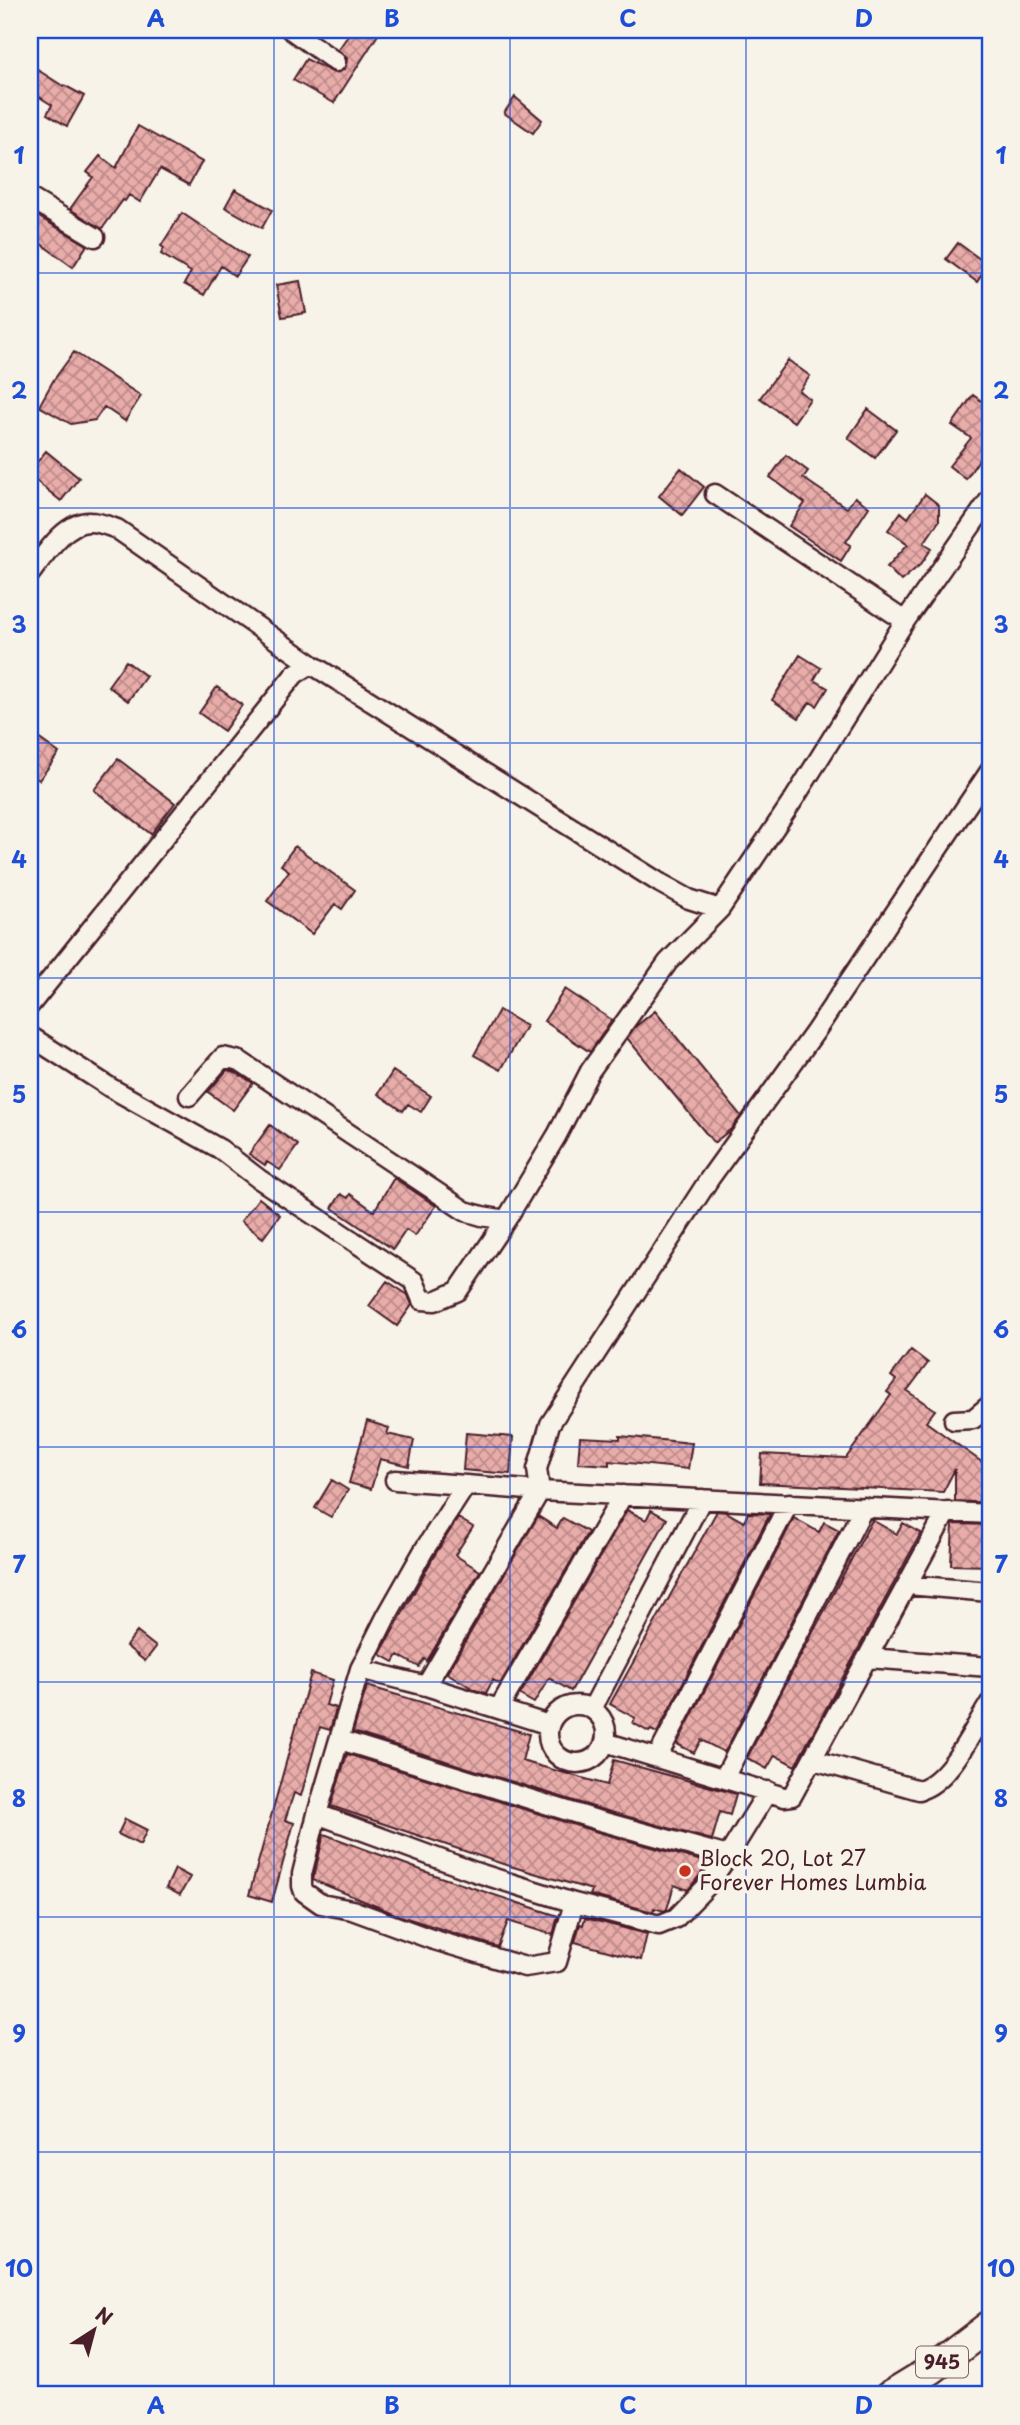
<svg xmlns="http://www.w3.org/2000/svg" width="1020" height="2425" font-family="'Playpen Sans',sans-serif">
	<defs>
		<pattern id="building-cross-hatch" width="8" height="8" patternUnits="userSpaceOnUse" patternTransform="scale(1.75)"><rect width="8" height="8" fill="#e8aca9"/><path d="M0 0l8 8M0 8l8-8" fill="none" stroke="#be8b8a"/></pattern>
	</defs>
	<rect width="100%" height="100%" fill="#f7f3e8"/>
	<filter id="ink" filterUnits="userSpaceOnUse"><feTurbulence type="fractalNoise" baseFrequency=".0143" numOctaves="2"/><feDisplacementMap in="SourceGraphic" scale="14" xChannelSelector="R" yChannelSelector="G"/><feConvolveMatrix kernelMatrix="1 2 1 2 8 2 1 2 1" color-interpolation-filters="sRGB"/></filter>
	<g filter="url(#ink)">
		<!-- building -->
		<path fill="url(#building-cross-hatch)" stroke="#4a1f2b" stroke-width="2" d="M352 30H381L334 103 293 80 306 59 334 73 345 69 347 58 338 50Z
			M30 65 63 86 64 85 84 96 67 126 47 114 52 105 30 91Z
			M515 97 542 120 533 133 504 113Z
			M138 126 202 162 189 185 160 169 140 202 129 195 125 201 123 200 102 229 70 209 93 177 87 172 100 156 116 168Z
			M235 189 272 210 262 228 225 207Z
			M32 213 87 245 73 267 30 236V216Z
			M182 213 248 257 235 276 221 266 204 295 184 284 191 272 161 254 164 248 161 246Z
			M958 243 988 265 977 282 946 259Z
			M300 281 306 313 282 317 276 285Z
			M74 352 141 396 125 421 104 407 95 420 71 424 39 406 53 381Z
			M788 360 810 376 799 391 810 399 794 422 760 398Z
			M973 395 990 407V443L966 479 949 466 971 438 952 425Z
			M868 409 896 430 875 458 848 438Z
			M46 451 79 478 61 501 30 476V471Z
			M786 455 808 471 803 478 847 508 855 497 869 507 846 542 851 545 841 561 789 526 805 503 770 477Z
			M681 468 704 487 682 515 659 496Z
			M925 494 939 505V521L924 543 932 548 921 564 901 581 887 567 908 544 888 530 901 512 908 518Z
			M800 655 821 668 814 680 828 688 817 706 810 702 799 718 772 700Z
			M126 661 146 676 128 701 108 686Z
			M217 687 242 705 224 731 199 713Z
			M30 732 59 753 39 780 30 774Z
			M118 759 175 803 151 834 94 790Z
			M295 846 355 890 342 909 335 904 312 934 267 901 289 871 281 865Z
			M565 989 612 1020 590 1052 544 1021Z
			M499 1010 526 1026 501 1070 474 1055Z
			M655 1011 741 1116 731 1129 714 1143 627 1038 635 1027Z
			M227 1070 235 1072 253 1083 233 1110 208 1092Z
			M393 1071 431 1096 421 1112 408 1104 403 1111 378 1094Z
			M270 1125 298 1145 280 1170 267 1162 265 1165 249 1154Z
			M394 1178 436 1206 415 1236 406 1230 393 1249 332 1208 341 1194 348 1198 350 1194 374 1211Z
			M259 1198 280 1215 263 1238 241 1221Z
			M387 1281 408 1295 412 1305 397 1326 369 1306Z
			M911 1350 928 1363 907 1391 935 1410 926 1422 990 1468V1503L955 1501V1469L943 1492 760 1483 762 1454 846 1458 891 1395 887 1392 896 1380 891 1376Z
			M367 1421 389 1428 387 1434 414 1440 409 1466 380 1459 371 1489 349 1483Z
			M466 1433 513 1437 510 1474 463 1470Z
			M620 1436 692 1443 688 1469 609 1461V1465L578 1463 580 1437 620 1439Z
			M332 1480 348 1490 331 1517 315 1508Z
			M627 1510 646 1520 651 1510 667 1519 571 1691 549 1678 534 1703 520 1695Z
			M717 1511 726 1512 744 1522 748 1513 770 1514 657 1733 651 1730 649 1732 633 1723 635 1718 610 1704Z
			M538 1516 557 1528 563 1518 588 1532 500 1684 493 1680 486 1693 475 1690 447 1673Z
			M458 1518 473 1527 455 1555 480 1571 427 1661 424 1659 419 1667 398 1655 394 1662 380 1654 434 1556Z
			M794 1518 819 1532 824 1522 839 1530 727 1748 724 1752 701 1740 694 1753 677 1744Z
			M872 1520 897 1534 903 1523 921 1533 795 1766 775 1755 767 1769 747 1758Z
			M953 1524 990 1525V1566L951 1565Z
			M137 1632 156 1647 145 1661 126 1646Z
			M311 1673 333 1680 326 1705 336 1708 330 1730 320 1727 301 1796 294 1793 285 1820 294 1823 272 1902 249 1895Z
			M367 1686 529 1734 522 1761 607 1785 614 1760 736 1794 730 1815 720 1812 712 1840 600 1809 353 1732Z
			M347 1754 594 1831 709 1863 688 1890 674 1885 667 1909 664 1911 654 1908 653 1912 590 1895 592 1890 503 1864 331 1806Z
			M125 1819 147 1830 140 1845 118 1834Z
			M324 1834 440 1877 558 1916 553 1935 508 1921 498 1947 400 1916 313 1880Z
			M175 1869 190 1877 180 1895 166 1888Z
			M585 1918 647 1934 641 1960 575 1942 580 1924 583 1925Z"/>
		<g fill="none" stroke-linecap="round" stroke-linejoin="round">
			<!-- street casing -->
			<g stroke="#4a1f2b" stroke-width="23">
				<path id="street" d="M291 30 336 62
					M30 198 95 237
					M715 494 905 621
					M30 574C44 556 65 521 90 522 100 522 108 526 117 529L311 664
					M990 771 815 1032 710 1178 550 1424 537 1469 540 1491 990 1514
					M30 1005 295 674 311 664 660 883 689 899 720 909 794 799 905 621 990 499
					M30 1036 111 1088 220 1149 259 1179 414 1281 422 1300 435 1301 458 1291 506 1220
					M189 1096 223 1057 240 1061 465 1211 482 1216 506 1220 557 1135 590 1071 668 962 720 909
					M954 1420 973 1419 990 1405
					M395 1480 466 1485
					M908 1585 990 1592
					M868 1658 990 1667
					M360 1669 426 1686 549 1725
					M426 1686 540 1491 466 1485 424 1550 386 1617 360 1669 317 1814 302 1874V1886L304 1892 321 1904 352 1910 431 1939 525 1967 557 1962 574 1903
					M548 1734a29 29 0 1 1 58 0a29 29 0 1 1-58 0Z
					M499 1708 623 1495
					M592 1709 702 1499
					M340 1740 597 1820 728 1856
					M605 1742 784 1797 792 1796 947 1511
					M657 1758 789 1503
					M814 1760 919 1790C950 1782 973 1729 990 1703
					M724 1778 864 1507
					M317 1814 475 1872 574 1903 659 1925 676 1918 706 1887 728 1856 768 1791"/>
			</g>
			<!-- primary casing -->
			<g stroke="#4a1f2b" stroke-width="33">
				<path id="primary" d="M890 2395 931 2370 990 2325"/>
			</g>
			<!-- street -->
			<use href="#street" stroke="#f7f3e8" stroke-width="18"/>
			<!-- primary -->
			<use href="#primary" stroke="#f7f3e8" stroke-width="28"/>
		</g>
	</g>
	<!-- grid -->
	<path fill="none" stroke="#1d4ed8" stroke-width="2" stroke-opacity="0.55" d="M274 30V2395M510 30V2395M746 30V2395M30 273H990M30 508H990M30 743H990M30 978H990M30 1212H990M30 1447H990M30 1682H990M30 1917H990M30 2152H990"/>
	<!-- markers -->
	<circle fill="#c8321e" stroke="#f7f3e8" stroke-width="2.5" cx="685" cy="1871" r="7"/>
	<g text-anchor="middle" stroke-width="7" stroke-linejoin="round" paint-order="stroke">
		<!-- shield labels -->
		<rect fill="#f7f3e8" stroke="#7e5f64" stroke-width="2" x="916" y="2346.5" width="52" height="31" rx="5"/>
		<g font-size="19" font-weight="bold" fill="#4a1f2b">
			<text x="942" y="2369">945</text>
		</g>
		<!-- poi labels -->
		<g font-size="21" fill="#4a1f2b" stroke="#f7f3e8" text-anchor="start">
			<text x="699" y="1866">Block 20, Lot 27<tspan x="699" dy="24">Forever Homes Lumbia</tspan></text>
		</g>
	</g>
	<!-- margin -->
	<rect width="1020" height="2425" fill="none" stroke="#f7f3e8" stroke-width="77"/>
	<!-- north arrow -->
	<g transform="translate(94 2330) rotate(36)" stroke="#f7f3e8" stroke-width="5" paint-order="stroke">
	<path d="M0-5L12 26L0 18L-12 26Z" fill="#4a1f2b"/>
	<text y="-10" font-size="19" font-weight="bold" text-anchor="middle" fill="#4a1f2b">N</text>
	</g>
	<rect x="38" y="38" width="944" height="2348" fill="none" stroke="#1d4ed8" stroke-width="2.5"/>
	<g font-size="23" text-anchor="middle" font-weight="bold" fill="#1d4ed8">
		<text x="156" y="27">A</text>
		<text x="392" y="27">B</text>
		<text x="628" y="27">C</text>
		<text x="864" y="27">D</text>
		<text x="19" y="164">1</text>
		<text x="1001" y="164">1</text>
		<text x="19" y="399">2</text>
		<text x="1001" y="399">2</text>
		<text x="19" y="633">3</text>
		<text x="1001" y="633">3</text>
		<text x="19" y="868">4</text>
		<text x="1001" y="868">4</text>
		<text x="19" y="1103">5</text>
		<text x="1001" y="1103">5</text>
		<text x="19" y="1338">6</text>
		<text x="1001" y="1338">6</text>
		<text x="19" y="1573">7</text>
		<text x="1001" y="1573">7</text>
		<text x="19" y="1807">8</text>
		<text x="1001" y="1807">8</text>
		<text x="19" y="2042">9</text>
		<text x="1001" y="2042">9</text>
		<text x="19" y="2277">10</text>
		<text x="1001" y="2277">10</text>
		<text x="156" y="2414">A</text>
		<text x="392" y="2414">B</text>
		<text x="628" y="2414">C</text>
		<text x="864" y="2414">D</text>
	</g>
</svg>
